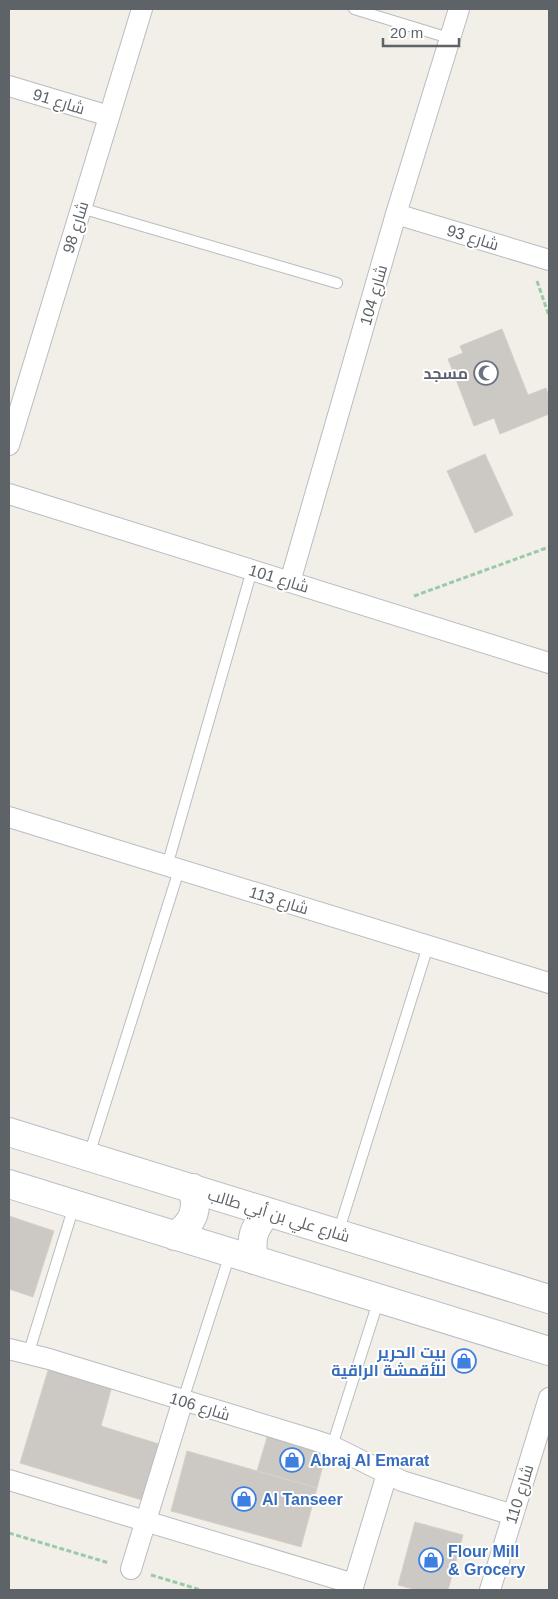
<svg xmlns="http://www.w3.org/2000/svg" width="558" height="1599" font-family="Helvetica,Cairo,sans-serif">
	<rect width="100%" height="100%" fill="#f1efe7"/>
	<!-- building -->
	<path fill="#ccc9c4" stroke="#d6d0c5" d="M502 329 528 395 546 388 549 397V414L500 434 494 418 474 426 448 359 463 353 460 346Z
		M485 454 513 515 475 533 447 471Z
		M9 1216 54 1231 33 1297 9 1289Z
		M49 1367 112 1386 101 1426 162 1445 145 1501 20 1463Z
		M268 1434 327 1450 317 1488 257 1471Z
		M187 1451 317 1488 301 1547 171 1511Z
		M415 1522 463 1535 448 1590H417L398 1585Z"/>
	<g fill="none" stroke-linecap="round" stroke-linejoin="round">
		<!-- lane casing -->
		<g stroke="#b9bcc1" stroke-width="12">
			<path id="lane" d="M354 9 449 38
				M81 208 337 283
				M167 866 252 570
				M89 1155 179 870
				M338 1233 428 946
				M28 1355 74 1206
				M183 1400 230 1254
				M332 1446 379 1299"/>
		</g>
		<!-- street casing -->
		<g stroke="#b9bcc1" stroke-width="22">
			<path id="street" d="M9 86 109 116
				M396 214 549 260
				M9 445 142 9
				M9 494 549 663
				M290 582 396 214 459 9
				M9 817 549 983
				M9 1349 49 1359 314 1440 332 1446 402 1481 513 1515
				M9 1480 354 1584
				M131 1569 183 1400
				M352 1590 387 1474
				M490 1590 549 1398"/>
		</g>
		<!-- secondary casing -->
		<g stroke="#babdc3" stroke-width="30">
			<path id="secondary" d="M9 1132 549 1299
				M9 1184 549 1351
				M175 1236C194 1222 198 1211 193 1188
				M254 1260C250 1239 253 1228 268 1212"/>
		</g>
		<!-- path -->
		<path stroke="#9cc9a8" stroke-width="3" stroke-dasharray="5 2.5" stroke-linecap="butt" d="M537 281 549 316
			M414 596 549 547
			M9 1533 109 1563
			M151 1575 201 1590"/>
		<!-- lane -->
		<use href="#lane" stroke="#fff" stroke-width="10"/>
		<!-- street -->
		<use href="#street" stroke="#fff" stroke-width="20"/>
		<!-- secondary -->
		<use href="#secondary" stroke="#fff" stroke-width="28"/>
	</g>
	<!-- icons -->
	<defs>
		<g id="mosque-ring" transform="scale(1.25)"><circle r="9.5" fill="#fff" stroke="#6b7280" stroke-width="1.5"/><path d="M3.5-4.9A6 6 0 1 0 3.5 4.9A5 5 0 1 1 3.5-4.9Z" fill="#6b7280"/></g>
		<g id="shop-ring" transform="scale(1.25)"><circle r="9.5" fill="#fff" stroke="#3f7fe0" stroke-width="1.5"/><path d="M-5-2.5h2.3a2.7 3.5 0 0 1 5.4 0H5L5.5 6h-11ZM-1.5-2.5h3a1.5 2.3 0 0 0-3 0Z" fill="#3f7fe0"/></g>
	</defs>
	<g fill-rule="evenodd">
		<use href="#mosque-ring" x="486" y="373"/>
		<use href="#shop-ring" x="464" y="1361"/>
		<use href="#shop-ring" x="292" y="1460"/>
		<use href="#shop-ring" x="244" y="1499"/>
		<use href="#shop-ring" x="431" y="1560"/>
	</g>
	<g text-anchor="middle" stroke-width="4" stroke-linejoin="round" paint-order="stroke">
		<!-- street labels -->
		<g font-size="16" fill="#5e6368" stroke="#fff">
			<text transform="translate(59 101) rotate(17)" y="6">شارع 91</text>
			<text transform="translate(75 227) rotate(-73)" y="6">شارع 98</text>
			<text transform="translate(473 237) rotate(17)" y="6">شارع 93</text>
			<text transform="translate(373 295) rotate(-74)" y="6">شارع 104</text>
			<text transform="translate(279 578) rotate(17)" y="6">شارع 101</text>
			<text transform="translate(279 900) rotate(17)" y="6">شارع 113</text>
			<text transform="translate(279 1215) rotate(17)" y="6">شارع علي بن أبي طالب</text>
			<text transform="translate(200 1406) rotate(17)" y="6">شارع 106</text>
			<text transform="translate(519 1494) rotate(-73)" y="6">شارع 110</text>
		</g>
		<!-- worship labels -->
		<g font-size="16" font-weight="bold" fill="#5b616d" stroke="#fff" text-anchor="end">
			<text x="468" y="379">مسجد</text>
		</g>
		<!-- shop labels -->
		<g font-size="16" font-weight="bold" fill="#366cbe" stroke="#fff" text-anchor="start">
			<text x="446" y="1358" text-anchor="end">بيت الحرير<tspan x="446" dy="18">للأقمشة الراقية</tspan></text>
			<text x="310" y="1466">Abraj Al Emarat</text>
			<text x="262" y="1505">Al Tanseer</text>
			<text x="448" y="1557">Flour Mill<tspan x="448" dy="18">&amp; Grocery</tspan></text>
		</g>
	</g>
	<!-- border -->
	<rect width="558" height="1599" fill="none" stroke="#5e6368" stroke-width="20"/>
	<!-- scale -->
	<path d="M383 38v8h76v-8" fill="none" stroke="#5e6368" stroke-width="2.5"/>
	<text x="390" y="38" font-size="15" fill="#5e6368" stroke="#ffffff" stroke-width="4" paint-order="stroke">20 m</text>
</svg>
